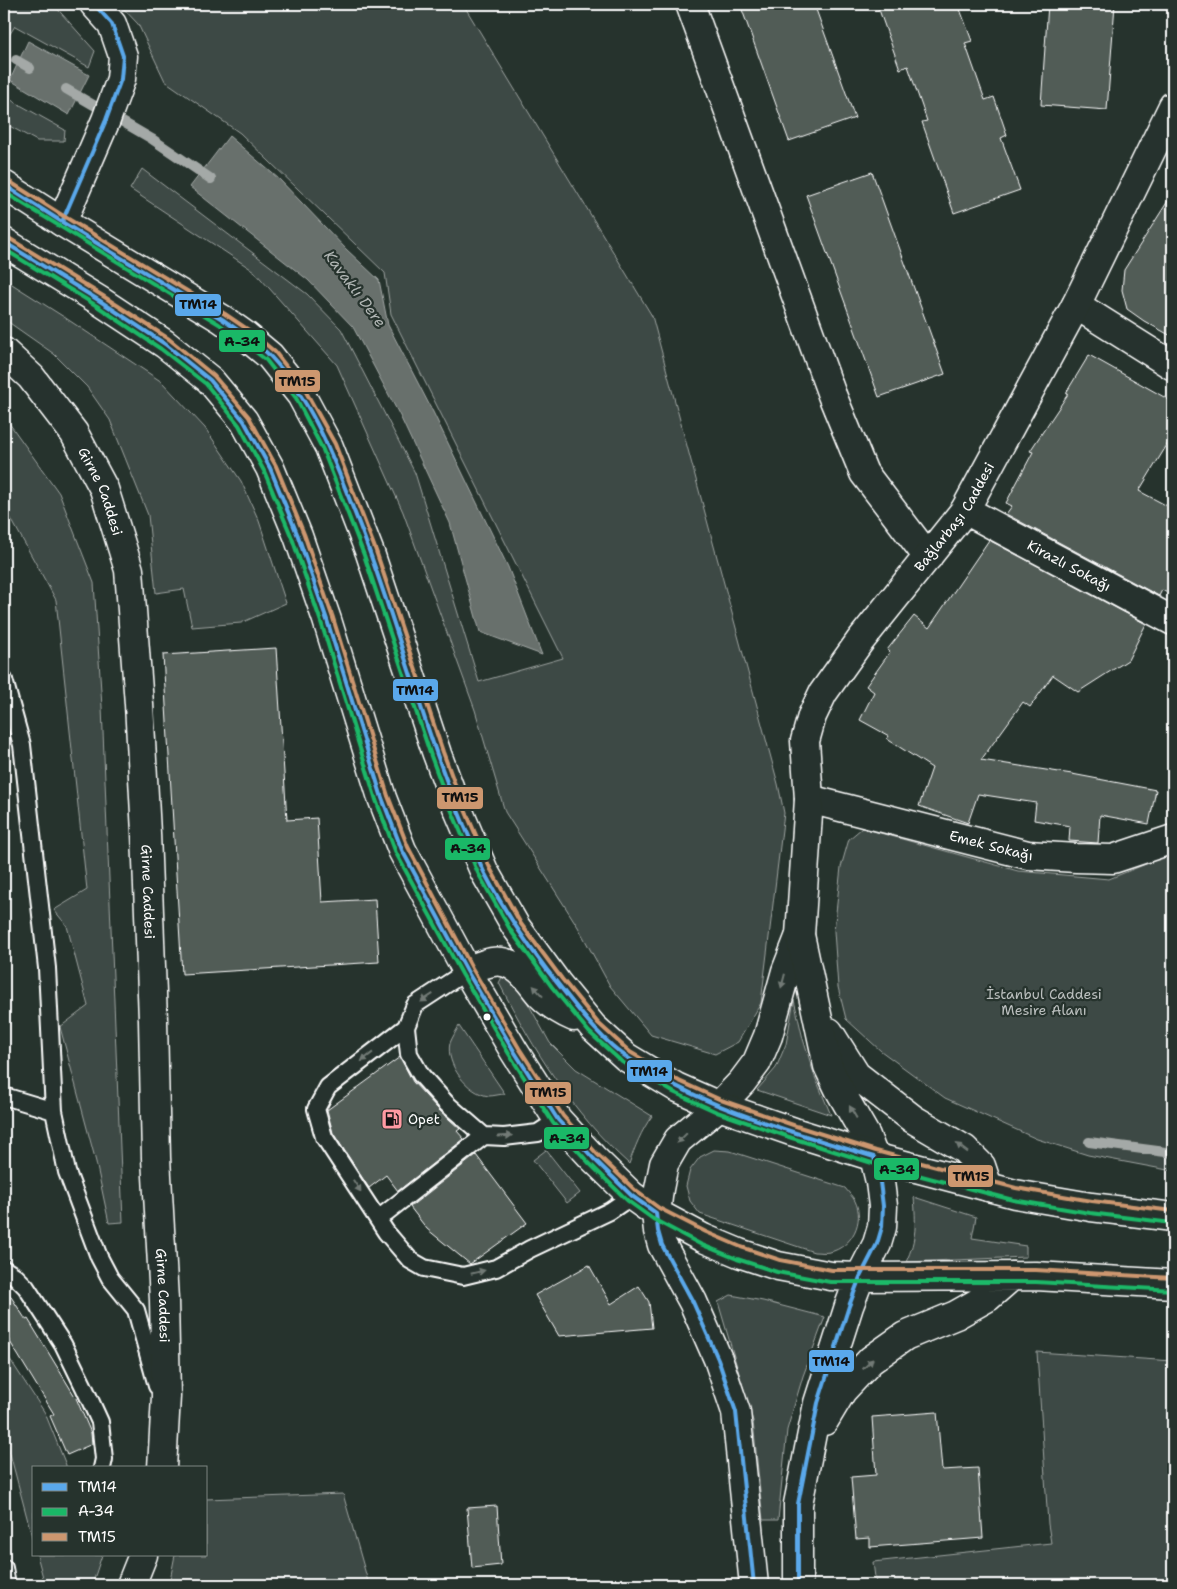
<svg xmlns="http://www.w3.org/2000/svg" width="1177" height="1589" font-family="'Shantell Sans',sans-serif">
	<rect width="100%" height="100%" fill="#26332d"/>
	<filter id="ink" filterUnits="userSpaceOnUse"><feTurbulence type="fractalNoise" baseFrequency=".02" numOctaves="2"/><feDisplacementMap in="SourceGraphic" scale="10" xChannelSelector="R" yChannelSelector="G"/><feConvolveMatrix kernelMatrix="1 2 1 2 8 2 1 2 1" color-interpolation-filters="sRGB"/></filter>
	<g filter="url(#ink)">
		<!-- green -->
		<path fill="#3e4944" stroke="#9ea4a2" d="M4 4H53L95 51 89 67 15 26 4 43Z
			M119 4H463L652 316 778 784 784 813 761 1003 738 1042 715 1054 651 1035 610 986 578 927 505 812 475 710 403 512 337 365 254 271 130 189 142 169 307 294 341 329 415 473 479 682 563 658 391 314 385 273 240 133 165 81 138 24Z
			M4 96 65 130 64 141H37L4 123Z
			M4 279 64 317 162 382 205 428 241 481 259 521 286 603 241 623 192 627 184 589 156 593 148 515 110 420 87 387 54 354 4 319Z
			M4 416 59 493 94 583 102 707 123 1222 109 1223 96 1162 60 1027 88 1006 67 926 54 910 87 890 56 600 4 506Z
			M862 828 1018 871 1109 879 1173 853V1171L1088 1155 1037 1139 945 1098 881 1051 846 1019 838 987 834 931 841 867 849 839Z
			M508 976 515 980 550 1043 576 1069 652 1116C641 1131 635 1147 629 1164 572 1113 534 1050 499 983L502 977Z
			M794 1000 803 1039 815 1077 831 1115 757 1090 776 1068 786 1044Z
			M459 1026 505 1094C500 1094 494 1096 489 1096 468 1094 445 1064 450 1043 452 1038 456 1031 459 1026Z
			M546 1150 580 1193 567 1203 533 1160Z
			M714 1150 730 1151 845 1188C848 1192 853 1197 855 1201 865 1221 852 1247 830 1252 825 1253 819 1252 814 1252L700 1214 690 1201 686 1186 690 1170 700 1157Z
			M914 1197 976 1217 972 1238 1026 1246V1257L906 1262C917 1239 916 1222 914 1197Z
			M731 1295 763 1301 825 1317 803 1376 787 1430 778 1520H763L753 1421 718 1302Z
			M4 1350 45 1413 66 1465V1468H34V1544L4 1431Z
			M1037 1352 1173 1361V1585H876L873 1562 1051 1543 1048 1524Z
			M343 1494 369 1585H169L175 1555H206V1499Z
			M37 1555H102L92 1585H45Z"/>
		<!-- water -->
		<path fill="#67706c" stroke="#a4a9a7" d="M28 41 89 75 69 115 10 80Z
			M229 136 279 179 346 249 379 280 388 325 433 412 508 567 542 655 480 632 450 523 400 416 353 327 308 280 190 187Z"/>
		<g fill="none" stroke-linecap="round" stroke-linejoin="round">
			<!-- stream -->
			<path stroke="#a4a9a7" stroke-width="10" d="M16 60 30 68
				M66 89 152 139 211 179
				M1089 1142 1173 1153"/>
		</g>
		<!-- building -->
		<path fill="#515c57" stroke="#fff" d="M740 4H814L855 118 789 141Z
			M877 4H958L972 41 965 43 985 100 994 97 1007 135 1001 138 1020 190 954 213 922 122 927 121 908 66 900 69Z
			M1048 4H1115L1107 110 1041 105Z
			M872 172 945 374 879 397 806 195Z
			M1173 193V337L1144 321 1127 309 1122 290 1124 270Z
			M1089 355 1173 402V435L1139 491 1173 509V596L1162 590 1159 596 1006 514 1012 506 1006 503 1033 452 1030 451 1068 394 1066 393Z
			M989 540 1146 624 1128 660 1078 692 1053 675 1030 707 1023 702 981 760 1072 774 1156 790 1149 824 1100 815 1098 843 1069 841 1070 826 1034 820 1036 803 978 794 968 823 919 806 932 768 887 739 889 736 860 720 874 692 866 686 890 652 887 650 914 616 929 628Z
			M276 648 287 820 317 818 322 902 375 899 379 962 182 974 163 655Z
			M400 1057 413 1082 439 1110 460 1129 457 1131 464 1139 398 1191 386 1175 369 1188 333 1133 327 1110Z
			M476 1155 527 1223 470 1264 427 1229 410 1207Z
			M589 1265 611 1304 639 1286 649 1302 652 1328 559 1336 535 1295Z
			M4 1286 26 1320 28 1319 76 1398 91 1433 92 1444 67 1455 50 1416 54 1414 4 1332Z
			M937 1412 942 1470 978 1468 983 1538 870 1547V1538L856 1539 851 1477 876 1475 872 1417Z
			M497 1506 501 1565 472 1568 467 1508Z"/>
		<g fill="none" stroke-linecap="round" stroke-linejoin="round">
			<!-- lane casing -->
			<g stroke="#fff" stroke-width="20">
				<path id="lane" d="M4 680 22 745 47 968 54 1111 67 1172 99 1257 110 1278 136 1310 157 1386
					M467 971 415 1005 406 1027 409 1054 421 1075 446 1103 484 1136 504 1137 538 1133 558 1120
					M406 1027 328 1087 316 1109 324 1137 386 1232 410 1260 424 1268 463 1276 496 1268 530 1249 610 1211 632 1196
					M4 1096 54 1111
					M378 1219 484 1136
					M4 1269 15 1276 26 1287 63 1344 84 1387 100 1422 104 1459 102 1468
					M4 1568 7 1585"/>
			</g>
			<!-- street casing -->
			<g stroke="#fff" stroke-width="31">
				<g id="street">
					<path d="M690 4 832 395 864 473 928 557"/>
					<path d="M1076 305 1173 366"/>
					<path id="s1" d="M965 510 1173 621"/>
					<path id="s2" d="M809 799 1028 855 1076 858 1113 859 1173 839"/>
				</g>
			</g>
			<!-- secondary casing -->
			<g stroke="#fff" stroke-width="31">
				<g id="secondary">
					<path d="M62 222 106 120 121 79 123 56 112 24 94 4"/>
					<path id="s3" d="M4 352 31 377 74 433 104 489 129 570 139 704 146 833 153 1020 156 1158 164 1300 166 1396 162 1468"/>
					<path d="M829 1032 856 1075 913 1119 964 1149 981 1166 988 1187"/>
					<path d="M719 1106 742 1082 757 1062 768 1036 786 971 800 935"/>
					<path id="s4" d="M874 1157 866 1136 839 1089 828 1066 800 935 809 799 805 741 812 716 823 693 860 641 965 510 1076 305 1173 106"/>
					<path d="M131 1585 143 1555"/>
				</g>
			</g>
			<!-- primary casing -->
			<g stroke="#fff" stroke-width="31">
				<path id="primary" d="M4 185 62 222 222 319 246 336 270 356 301 395 329 447 370 553 437 754 454 800 484 871 516 927 557 983 593 1027 626 1057 676 1087 719 1106 794 1132 874 1157 1015 1194 1091 1207 1173 1217
					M4 242 100 301 165 344 210 380 244 421 270 468 298 536 327 620 382 798 402 850 467 971 514 1051 558 1120 593 1158 632 1196 656 1213 703 1238 739 1253 778 1266 831 1276 860 1277 1036 1276 1173 1284
					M467 971C492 960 506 955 526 977 532 983 536 990 541 995 550 1004 562 1012 574 1017
					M719 1106 678 1140 664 1164 659 1189 656 1213 658 1231 662 1245 693 1302 718 1359 736 1412 754 1585
					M824 1421 842 1391 871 1360 905 1336 956 1315 988 1297 1012 1276
					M798 1585V1504L818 1403 849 1306 860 1277 877 1244 882 1227 883 1206 880 1182 874 1157"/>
			</g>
			<!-- lane -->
			<use href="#lane" stroke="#26332d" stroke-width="16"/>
			<!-- street -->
			<use href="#street" stroke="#26332d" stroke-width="28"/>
			<!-- secondary -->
			<use href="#secondary" stroke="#26332d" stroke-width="28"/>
			<!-- primary -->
			<use href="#primary" stroke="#26332d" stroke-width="28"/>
			<!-- bus-1 casing -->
			<g stroke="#26332d" stroke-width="8">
				<path id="bus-1" d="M4 185 62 222 222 319C239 331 257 342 271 357 316 405 336 466 360 526 398 625 423 728 464 825 471 840 477 857 484 872 506 915 535 956 566 994 584 1017 604 1042 628 1058 702 1108 790 1131 874 1157L880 1182 883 1206 882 1227 877 1244 860 1277 849 1306 818 1403 798 1504V1585
					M62 222 106 120 121 79 123 56 112 24 94 4
					M4 242 100 301 165 344 210 380 244 421 270 468 298 536 327 620 382 798 402 850 467 971 514 1051 558 1120 593 1158 632 1196 656 1213 658 1231 662 1245 693 1302 718 1359 736 1412 754 1585"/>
			</g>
			<!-- bus-2 casing -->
			<g stroke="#26332d" stroke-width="8">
				<path id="bus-2" d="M4 192 219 324 242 341 266 360 296 398 323 450 364 555 431 756 448 802 478 873 511 931 552 987 589 1032 622 1062 673 1092 717 1112 792 1138 872 1163 1013 1200 1090 1213 1172 1223
					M4 249 97 306 161 349 206 384 239 425 264 471 292 538 321 622 376 800 396 853 462 974 509 1054 553 1123 588 1162 628 1201 653 1219 700 1244 737 1259 777 1272 830 1282H1036L1173 1290"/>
			</g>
			<!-- bus-3 casing -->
			<g stroke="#26332d" stroke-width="8">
				<path id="bus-3" d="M7 180 65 217 225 314 250 331 275 352 306 392 335 444 376 551 443 752 460 798 490 868 521 924 562 979 598 1023 630 1052 679 1081 721 1100 796 1126 876 1151 1016 1188 1092 1201 1173 1211
					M7 237 103 296 169 339 214 376 249 417 276 466 304 534 333 618 388 796 408 847 472 968 519 1048 563 1116 597 1154 636 1191 659 1208 706 1232 741 1247 780 1260 832 1270H1036L1173 1278"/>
			</g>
			<!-- bus-1 -->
			<use href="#bus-1" stroke="#5aa8eb" stroke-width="4"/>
			<!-- bus-2 -->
			<use href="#bus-2" stroke="#1ab867" stroke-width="4"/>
			<!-- bus-3 -->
			<use href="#bus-3" stroke="#cd976f" stroke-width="4"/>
		</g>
		<!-- one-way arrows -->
		<defs><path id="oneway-solid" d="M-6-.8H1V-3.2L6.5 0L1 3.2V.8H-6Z" transform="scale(1.25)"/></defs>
		<g fill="#727a76">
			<use href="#oneway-solid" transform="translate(783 981) rotate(105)"/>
			<use href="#oneway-solid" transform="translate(538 991) rotate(-132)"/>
			<use href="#oneway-solid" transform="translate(427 998) rotate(147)"/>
			<use href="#oneway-solid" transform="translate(367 1057) rotate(142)"/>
			<use href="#oneway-solid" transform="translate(853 1112) rotate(-120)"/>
			<use href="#oneway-solid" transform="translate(505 1136) rotate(-3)"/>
			<use href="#oneway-solid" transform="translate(682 1138) rotate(135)"/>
			<use href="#oneway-solid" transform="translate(962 1148) rotate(-143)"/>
			<use href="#oneway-solid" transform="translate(357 1186) rotate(57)"/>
			<use href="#oneway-solid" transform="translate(478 1272) rotate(-14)"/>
			<use href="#oneway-solid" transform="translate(868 1364) rotate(-44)"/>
		</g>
	</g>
	<!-- icons -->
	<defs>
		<g id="fuel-square" transform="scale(1.125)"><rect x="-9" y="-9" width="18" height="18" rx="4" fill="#ff9aa2" stroke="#26332d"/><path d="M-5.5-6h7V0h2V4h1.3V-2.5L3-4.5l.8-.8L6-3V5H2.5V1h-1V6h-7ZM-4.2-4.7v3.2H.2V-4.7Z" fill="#111"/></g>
	</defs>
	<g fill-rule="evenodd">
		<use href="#fuel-square" x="392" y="1119"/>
	</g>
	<!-- markers -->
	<circle fill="#fff" stroke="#26332d" stroke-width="2" cx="487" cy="1017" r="4.5"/>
	<g text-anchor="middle" stroke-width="4.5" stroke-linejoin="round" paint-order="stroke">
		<!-- street labels -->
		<g font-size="14" fill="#fff" stroke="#26332d">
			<text dy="5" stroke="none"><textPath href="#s3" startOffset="172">Girne Caddesi</textPath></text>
			<text dy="5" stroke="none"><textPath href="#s4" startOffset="702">Bağlarbaşı Caddesi</textPath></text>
			<text dy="5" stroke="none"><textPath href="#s1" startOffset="118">Kirazlı Sokağı</textPath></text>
			<text dy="5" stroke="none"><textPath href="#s2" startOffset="188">Emek Sokağı</textPath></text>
			<text dy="5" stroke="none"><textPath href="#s3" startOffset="578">Girne Caddesi</textPath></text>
			<text dy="5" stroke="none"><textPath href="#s3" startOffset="982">Girne Caddesi</textPath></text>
		</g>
		<!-- park labels -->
		<g font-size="14" fill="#bbbfbe" stroke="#26332d">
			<text x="1044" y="999">İstanbul Caddesi<tspan x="1044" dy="16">Mesire Alanı</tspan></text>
		</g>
		<!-- poi labels -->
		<g font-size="14" fill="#fff" stroke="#26332d" text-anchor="start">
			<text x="408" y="1124">Opet</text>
		</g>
		<!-- water labels -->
		<g font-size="15" font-style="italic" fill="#b3b8b6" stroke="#26332d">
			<text transform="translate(355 289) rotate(53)" y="5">Kavaklı Dere</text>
		</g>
	</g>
	<g stroke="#26332d" stroke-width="2">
		<rect x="174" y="293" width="48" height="24" rx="5" fill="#5aa8eb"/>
		<rect x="218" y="329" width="48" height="24" rx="5" fill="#1ab867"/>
		<rect x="274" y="369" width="47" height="24" rx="5" fill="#cd976f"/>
		<rect x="392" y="678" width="47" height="24" rx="5" fill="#5aa8eb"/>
		<rect x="436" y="786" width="48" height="24" rx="5" fill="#cd976f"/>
		<rect x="444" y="837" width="47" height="24" rx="5" fill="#1ab867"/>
		<rect x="626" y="1059" width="47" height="24" rx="5" fill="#5aa8eb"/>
		<rect x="524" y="1081" width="48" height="24" rx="5" fill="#cd976f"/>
		<rect x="543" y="1126" width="47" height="24" rx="5" fill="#1ab867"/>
		<rect x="873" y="1157" width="47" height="24" rx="5" fill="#1ab867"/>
		<rect x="947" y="1164" width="47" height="24" rx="5" fill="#cd976f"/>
		<rect x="808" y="1349" width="47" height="24" rx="5" fill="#5aa8eb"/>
	</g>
	<g font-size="14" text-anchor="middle" font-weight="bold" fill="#111">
		<text x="198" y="309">TM14</text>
		<text x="242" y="346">A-34</text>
		<text x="297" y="386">TM15</text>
		<text x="415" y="695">TM14</text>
		<text x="460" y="802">TM15</text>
		<text x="468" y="853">A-34</text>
		<text x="649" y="1076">TM14</text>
		<text x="548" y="1097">TM15</text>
		<text x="567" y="1143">A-34</text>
		<text x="897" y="1174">A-34</text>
		<text x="971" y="1181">TM15</text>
		<text x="831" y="1366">TM14</text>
	</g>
	<!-- margin -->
	<rect width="1177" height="1589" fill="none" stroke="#26332d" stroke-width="20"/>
	<rect x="10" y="10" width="1157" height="1569" fill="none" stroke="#fff" stroke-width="2" filter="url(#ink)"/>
	<!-- legend -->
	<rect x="32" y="1466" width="175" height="90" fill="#26332d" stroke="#7d8581"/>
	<rect x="42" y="1483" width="25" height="8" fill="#5aa8eb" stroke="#7d8581"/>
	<text x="78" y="1492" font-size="15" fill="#ffffff">TM14</text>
	<rect x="42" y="1508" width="25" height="8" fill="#1ab867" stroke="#7d8581"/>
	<text x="78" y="1516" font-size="15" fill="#ffffff">A-34</text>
	<rect x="42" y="1533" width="25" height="8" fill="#cd976f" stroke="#7d8581"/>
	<text x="78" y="1542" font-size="15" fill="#ffffff">TM15</text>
</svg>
